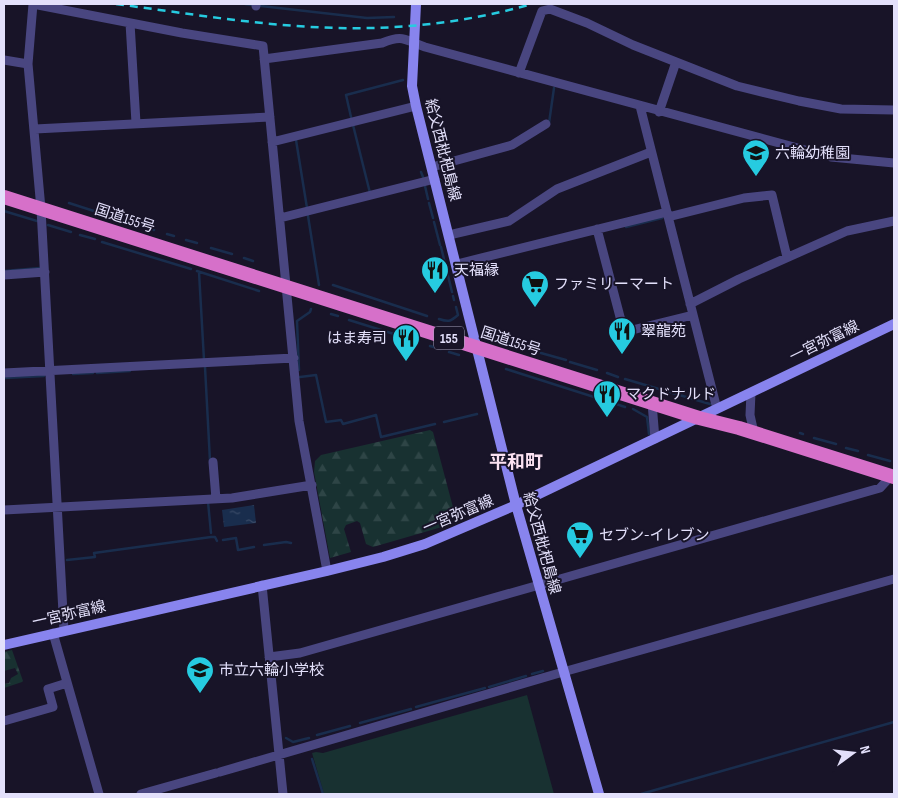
<svg xmlns="http://www.w3.org/2000/svg" width="898" height="798" font-family="'Sofia Sans Condensed','Noto Sans JP',sans-serif">
	<defs>
		<pattern id="forest-firs" width="22" height="20" patternUnits="userSpaceOnUse" patternTransform="scale(1.25)"><rect width="22" height="20" fill="#183131"/><path d="M5 1l3.5 6h-7zM16 11l3.5 6h-7z" fill="#2e4546"/></pattern>
		<pattern id="water-ripples" width="26" height="14" patternUnits="userSpaceOnUse" patternTransform="scale(1.25)"><rect width="26" height="14" fill="#192d4d"/><path d="M2 4q2-2 4 0t4 0M15 11q2-2 4 0t4 0" fill="none" stroke="#3a4b68"/></pattern>
	</defs>
	<rect width="100%" height="100%" fill="#181428"/>
	<!-- green -->
	<path fill="#183131" d="M527 695 554 794H324L312 753 316 752 323 753Z"/>
	<!-- forest -->
	<path fill="url(#forest-firs)" d="M430 430 433 432 454 511 451 513 452 521 442 527 373 547 366 544 360 523 357 521 346 525 344 529 351 552 330 558 314 472 315 461 321 455Z
		M12 650 23 681 22 682 4 688V684L9 683 11 678 18 674 15 668 4 671V652Z"/>
	<!-- water -->
	<path fill="url(#water-ripples)" d="M254 505 256 523 224 527 222 510Z"/>
	<g fill="none" stroke-linecap="round" stroke-linejoin="round">
		<!-- stream -->
		<path stroke="#192d4d" stroke-width="2.5" d="M245 4 252 5
			M261 6 367 18 394 17
			M351 117 346 95 403 80
			M549 123 554 88
			M353 125 370 193
			M296 140 307 208
			M421 172 423 177
			M425 186 428 199
			M69 203 97 212
			M429 203 433 218
			M4 211 37 221
			M105 214 137 225
			M308 216 319 285
			M434 222 440 245
			M48 225 71 232
			M144 227 154 230
			M626 227 662 218
			M167 234 174 236
			M80 235 95 239
			M186 240 197 243
			M102 242 191 269
			M441 247 452 292
			M211 248 232 254
			M244 258 253 261
			M4 271 40 268
			M197 271 259 291
			M199 272 204 360
			M333 285 427 316
			M453 296 454 300
			M331 314 338 316
			M439 319C448 322 450 322 458 315L456 307
			M349 320 410 339
			M493 338 509 343
			M430 346 441 349
			M529 349 534 351
			M449 352 459 355
			M541 353 566 360
			M570 362 597 370
			M205 367 210 461
			M506 369 594 397
			M299 370 297 321 310 312 311 309
			M97 373 130 371
			M607 373 618 377
			M73 374 93 373
			M300 377 316 375 326 422 341 420 343 424 376 415 381 437 435 424
			M4 378 44 376
			M625 379 710 404
			M604 400 625 407
			M633 409 647 417 649 434
			M444 422 477 414
			M800 433 803 434
			M814 438 836 444
			M846 448 858 451
			M868 455 890 461
			M208 502 211 533
			M223 540 236 538 238 550 254 547
			M264 545 286 542 291 543
			M67 560 95 557 94 553 211 537H215L217 541
			M532 674 543 671
			M489 687 526 676
			M416 707 485 688
			M360 723 411 709
			M317 735 350 726
			M286 738 293 742 309 738
			M312 759 323 794
			M641 794 894 722"/>
		<!-- minor -->
		<path stroke="#494680" stroke-width="9" d="M33 4 182 33 263 46 299 421 327 571
			M33 4 28 64 41 209 64 631
			M256 4V6
			M130 23 136 123
			M264 59 382 43C404 34 404 40 425 47L831 157 894 163
			M4 60 28 64
			M519 73 542 11 550 9 587 23 633 45 737 86 799 101 841 109 894 110
			M640 106 717 409
			M659 112 676 62
			M35 129 270 117
			M272 142 416 106
			M432 167 512 145 546 124
			M668 217 744 198 772 195 787 257
			M280 218 435 179
			M597 229 624 332 693 315
			M449 235 509 221 557 189 651 152
			M457 264 667 212
			M4 275 45 272
			M690 304 739 279 847 231 894 221
			M4 373 294 358
			M751 393 750 415 754 433
			M652 403 655 439
			M213 462 216 499
			M4 510 232 498 312 485
			M262 585 283 794
			M53 633 99 794
			M269 657 300 653 880 488 891 476
			M4 721 53 707 48 689 67 683
			M220 772 563 672 894 579
			M141 794 216 773"/>
		<!-- secondary -->
		<path stroke="#8884ee" stroke-width="10" d="M416 4 412 86 416 106 516 505 599 794
			M4 645 327 571 383 557 425 544 516 505 894 324"/>
		<!-- trunk -->
		<path stroke="#d670c9" stroke-width="14" d="M4 197 699 418 739 428 894 477"/>
		<!-- rail -->
		<path stroke="#26cbe0" stroke-width="2.5" stroke-dasharray="8 6" stroke-linecap="butt" d="M116 4C200 15 285 30 370 28 424 27 479 19 532 4"/>
	</g>
	<!-- icons -->
	<defs>
		<g id="school-pin" transform="scale(1.4375)"><path d="M0 17L-7.5 6A9.5 9.5 0 1 1 7.5 6Z" fill="#26cbe0" stroke="#181428"/><path d="M0-5L7-2L0 1L-7-2ZM-4 1L0 2.5L4 1V4Q0 6-4 4Z" fill="#111"/></g>
		<g id="restaurant-pin" transform="scale(1.4375)"><path d="M0 17L-7.5 6A9.5 9.5 0 1 1 7.5 6Z" fill="#26cbe0" stroke="#181428"/><path d="M-5-6h1v4h1v-4h1v4h1v-4h1v5L-1.5 .5V6h-2V.5L-5-1ZM5-6V6H3V1.5H1.5Q1.5-4 5-6Z" fill="#111"/></g>
		<g id="supermarket-pin" transform="scale(1.4375)"><path d="M0 17L-7.5 6A9.5 9.5 0 1 1 7.5 6Z" fill="#26cbe0" stroke="#181428"/><path d="M-6-5.5h2.5l.6 2H6L4.5 2H-2.5L-4.4-4H-6ZM-1.5 3.2a1.3 1.3 0 1 0 .1 0ZM3 3.2a1.3 1.3 0 1 0 .1 0Z" fill="#111"/></g>
	</defs>
	<g fill-rule="evenodd">
		<use href="#school-pin" x="756" y="153"/>
		<use href="#restaurant-pin" x="435" y="270"/>
		<use href="#supermarket-pin" x="535" y="284"/>
		<use href="#restaurant-pin" x="622" y="331"/>
		<use href="#restaurant-pin" x="406" y="338"/>
		<use href="#restaurant-pin" x="607" y="394"/>
		<use href="#supermarket-pin" x="580" y="535"/>
		<use href="#school-pin" x="200" y="670"/>
	</g>
	<g text-anchor="middle" stroke-width="4" stroke-linejoin="round" paint-order="stroke">
		<!-- shield labels -->
		<rect fill="#181428" stroke="#a6a3bc" stroke-width="1" x="434" y="326.5" width="30" height="23" rx="4"/>
		<g font-size="14" font-weight="bold" fill="#e3e0fb">
			<text x="449" y="343">155</text>
		</g>
		<!-- street labels -->
		<g font-size="15" fill="#e3e0fb" stroke="#181428">
			<text transform="translate(443 150) rotate(76)" y="5">給父西枇杷島線</text>
			<text transform="translate(125 218) rotate(18)" y="5">国道155号</text>
			<text transform="translate(511 341) rotate(18)" y="5">国道155号</text>
			<text transform="translate(824 341) rotate(-26)" y="5">一宮弥富線</text>
			<text transform="translate(458 514) rotate(-23)" y="5">一宮弥富線</text>
			<text transform="translate(542 543) rotate(75)" y="5">給父西枇杷島線</text>
			<text transform="translate(69 614) rotate(-13)" y="5">一宮弥富線</text>
		</g>
		<!-- poi labels -->
		<g font-size="15" fill="#e3e0fb" stroke="#181428" text-anchor="start">
			<text x="775" y="158">六輪幼稚園</text>
			<text x="454" y="275">天福縁</text>
			<text x="554" y="289">ファミリーマート</text>
			<text x="641" y="336">翠龍苑</text>
			<text x="387" y="343" text-anchor="end">はま寿司</text>
			<text x="626" y="399">マクドナルド</text>
			<text x="599" y="540">セブン-イレブン</text>
			<text x="219" y="675">市立六輪小学校</text>
		</g>
		<!-- quarter labels -->
		<g font-size="18" font-weight="bold" fill="#fbe1f1" stroke="#181428">
			<text x="516" y="468">平和町</text>
		</g>
	</g>
	<!-- border -->
	<rect width="898" height="798" fill="none" stroke="#e3e0fb" stroke-width="10"/>
	<!-- north arrow -->
	<g transform="translate(853 753) rotate(75)" stroke="#181428" stroke-width="4" paint-order="stroke">
	<path d="M0-4L9 19L0 12L-9 19Z" fill="#e3e0fb"/>
	<text y="-8" font-size="14" font-weight="bold" text-anchor="middle" fill="#e3e0fb">N</text>
	</g>
</svg>
